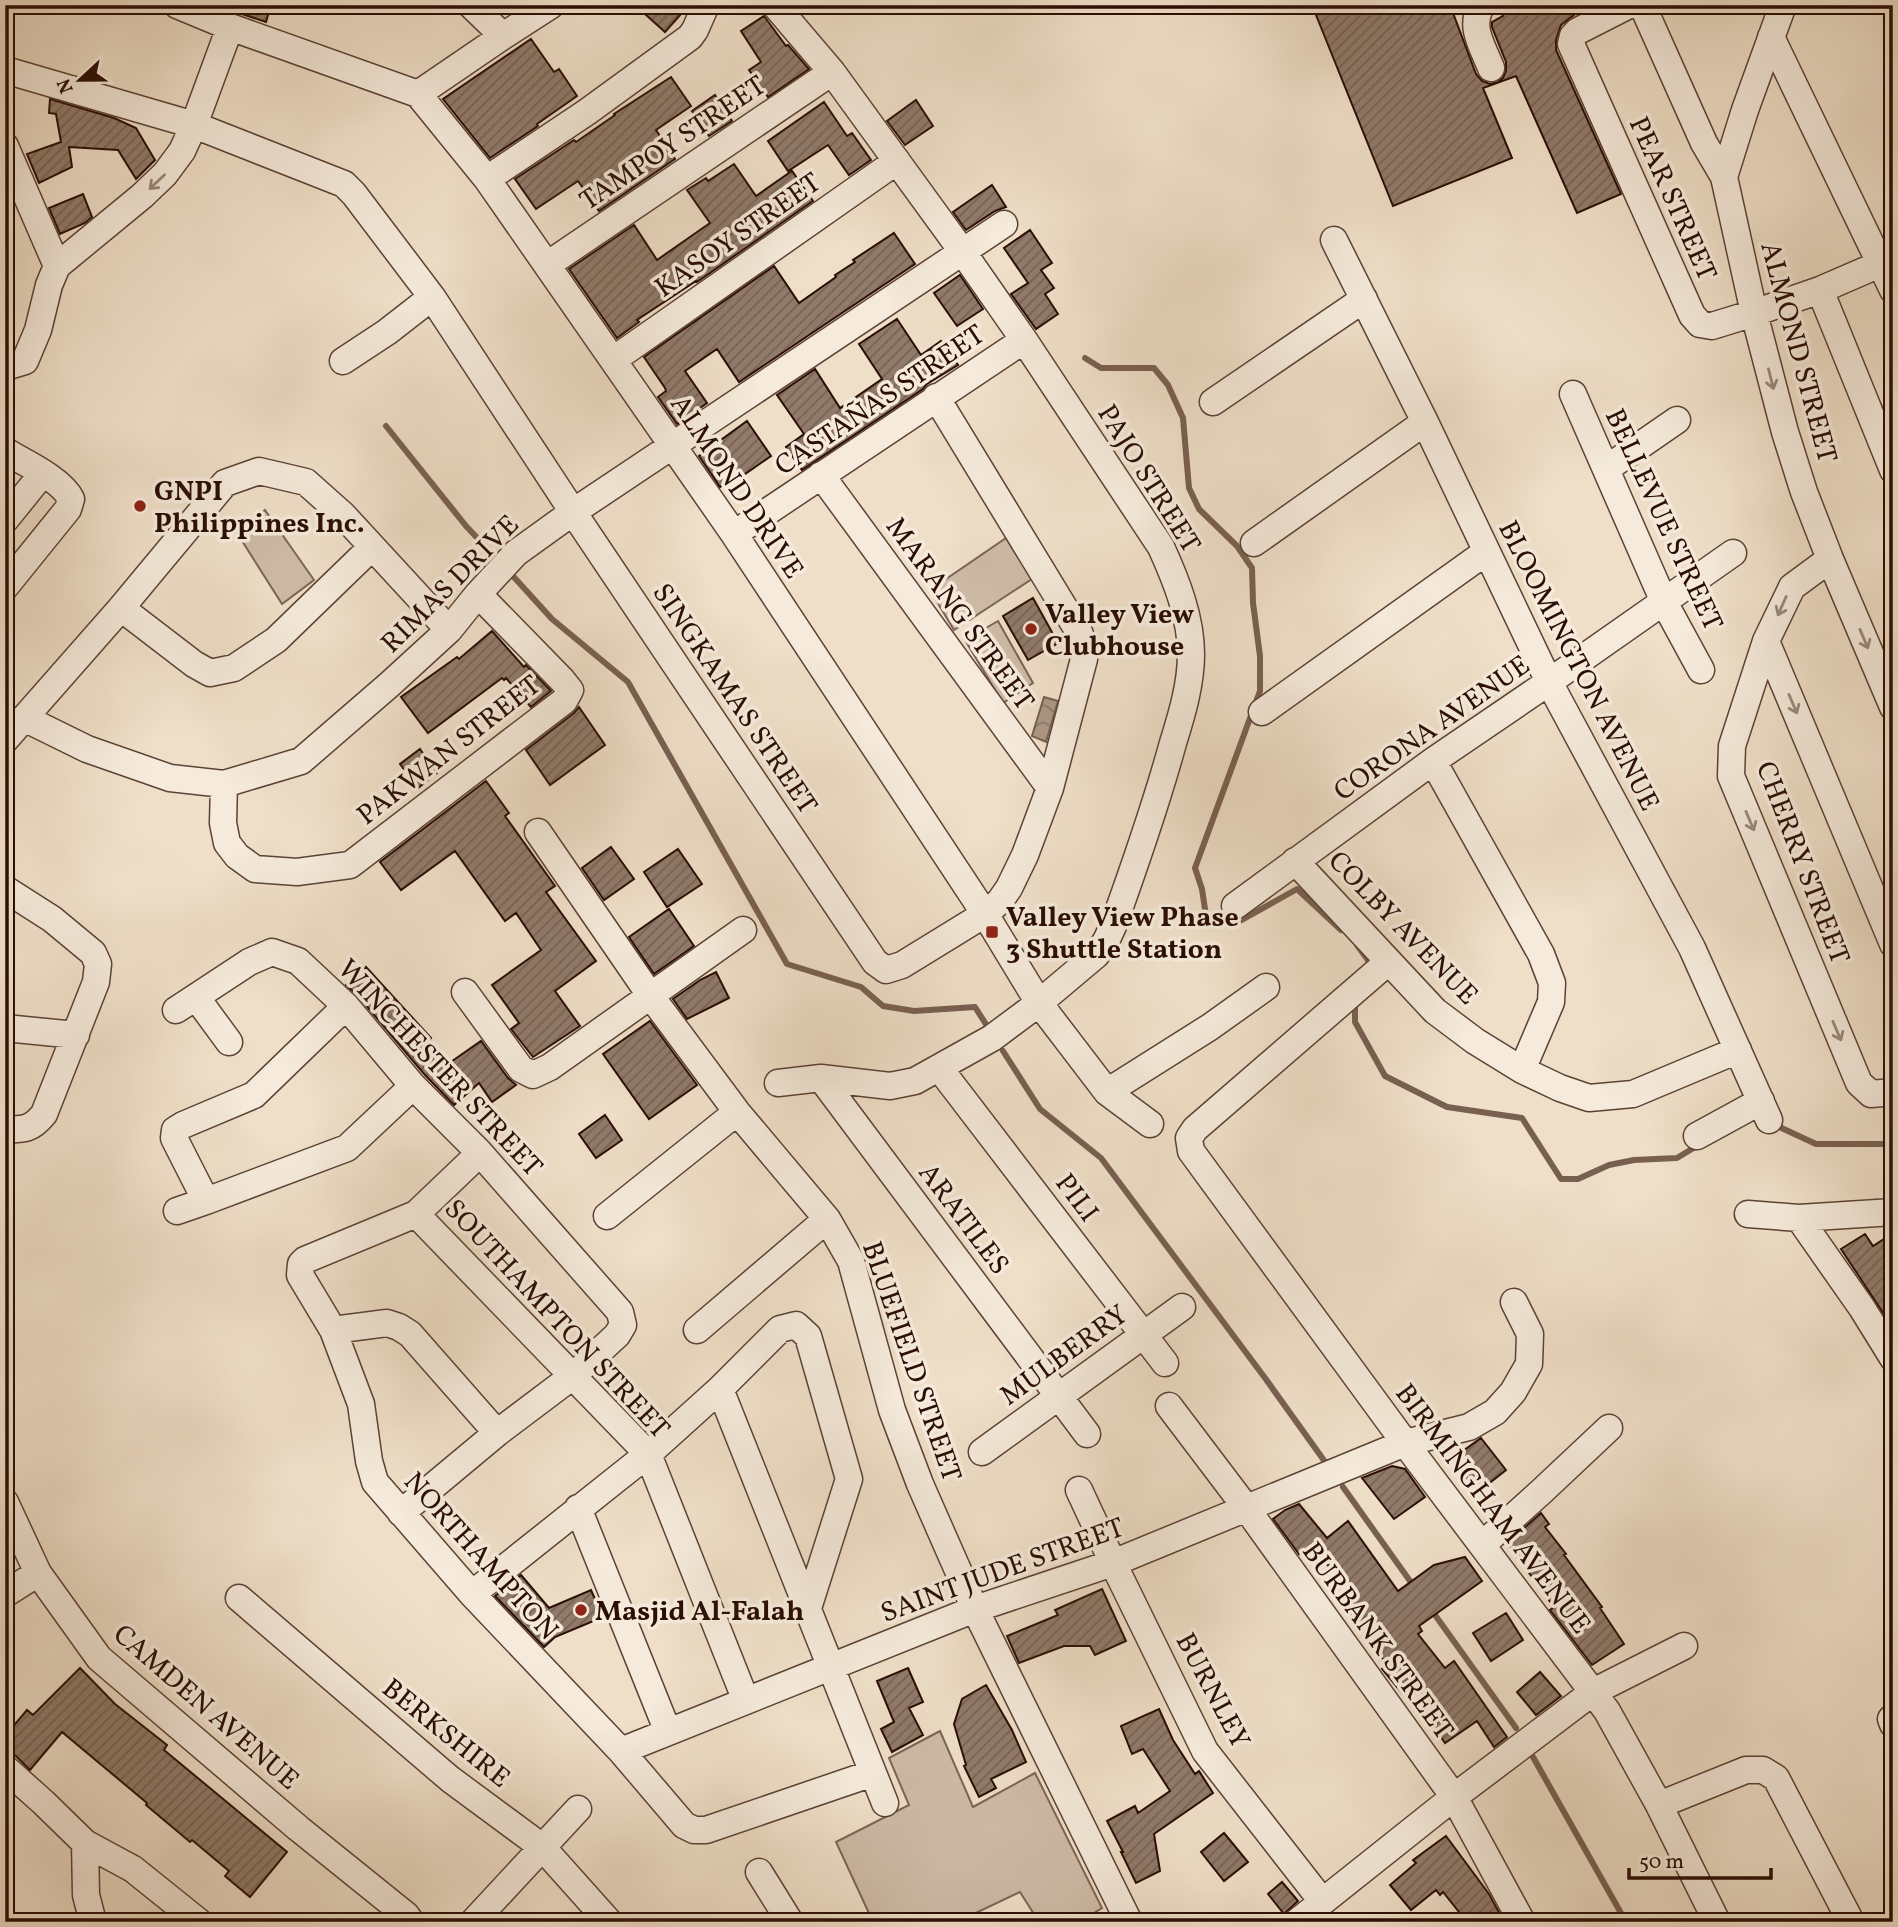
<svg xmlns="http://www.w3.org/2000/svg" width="1898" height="1927" font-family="Vollkorn,serif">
	<defs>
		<pattern id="water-waves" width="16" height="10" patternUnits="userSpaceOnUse" patternTransform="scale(1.75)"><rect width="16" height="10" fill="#ac9885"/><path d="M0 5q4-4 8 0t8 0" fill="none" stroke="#8c7a6b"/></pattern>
		<pattern id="building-hatch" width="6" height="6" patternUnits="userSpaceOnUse" patternTransform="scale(1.75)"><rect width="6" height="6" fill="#907a6a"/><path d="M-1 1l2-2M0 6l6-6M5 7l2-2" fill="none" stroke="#766255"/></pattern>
	</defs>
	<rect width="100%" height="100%" fill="#efdfc8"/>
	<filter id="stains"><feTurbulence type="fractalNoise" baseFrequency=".00286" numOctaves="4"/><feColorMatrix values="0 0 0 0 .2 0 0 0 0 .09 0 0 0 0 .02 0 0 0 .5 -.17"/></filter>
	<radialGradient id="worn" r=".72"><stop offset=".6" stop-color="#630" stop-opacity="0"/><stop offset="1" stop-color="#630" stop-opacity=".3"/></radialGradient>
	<!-- grass -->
	<path fill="#cebba7" stroke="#7c6456" stroke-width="2" d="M265 510 314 580 282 604 237 533Z
		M1009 536 1032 579 954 630 930 590Z
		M998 621 1033 683 1003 703 965 640Z
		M940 1731 973 1807 1035 1773 1102 1908 1079 1922H1039L1020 1892 957 1922H873L836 1842 909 1805 889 1758Z"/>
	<!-- water -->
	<path fill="url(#water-waves)" stroke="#786051" stroke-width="2" d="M1044 697 1058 701 1046 742 1032 736Z"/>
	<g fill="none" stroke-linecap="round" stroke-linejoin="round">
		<!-- stream -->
		<path stroke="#786051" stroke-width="6" d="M1085 358 1101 368H1154L1168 385 1183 418 1189 488 1199 509 1237 546 1252 568 1253 603 1260 656V691L1195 868 1202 889 1206 916 1231 926 1297 889 1341 930
			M386 426 466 526 496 558
			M512 575 552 619 628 682 787 964 861 987 883 1006 914 1011 975 1007 989 1029
			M1357 945 1373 967
			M1357 1003 1355 1005V1022L1385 1076 1447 1107 1522 1118 1561 1179H1578L1609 1165 1634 1160 1677 1158 1700 1144
			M1003 1051 1040 1109 1101 1158 1265 1378 1328 1466
			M1773 1124 1816 1144H1893
			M1343 1487 1415 1588
			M1430 1608 1516 1728
			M1533 1757 1626 1922"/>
	</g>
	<!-- building -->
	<path fill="url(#building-hatch)" stroke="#2a0d04" stroke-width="2" d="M226 5H271L266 22 233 11 225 8Z
		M635 5H689L665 32Z
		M1312 5H1450L1476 74 1482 81 1490 84 1498 82 1503 78 1506 71V62L1492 27V22L1503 16 1501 5H1582L1574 15 1561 25 1556 40V50L1621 194 1577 213 1516 76 1483 88 1512 158 1393 206Z
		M764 16 786 46 788 45 809 69 768 97 749 70 761 62 741 31Z
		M531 39 554 72 559 69 577 96 537 124 538 126 490 158 443 99Z
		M671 77 691 106 656 130 675 159 599 211 578 181 536 209 515 179 574 140 576 142 615 115 614 114Z
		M715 95 732 121 709 136 692 111Z
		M50 99 114 118 136 128 155 160 136 179 118 150 69 147 72 167 39 183 27 154 61 142 56 114 49 113Z
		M916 100 933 126 905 145 887 121Z
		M824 102 847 136 852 133 871 160 849 175 828 145 788 171 768 141Z
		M734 164 756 196 792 171 813 201 697 282 696 281 637 320 639 322 617 338 569 269 634 225 657 260 710 223 687 190 706 178 708 181Z
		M992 185 1006 207 995 211 966 230 953 212Z
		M83 194 92 217 85 223 60 234 49 208Z
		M1030 230 1052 263 1041 270 1054 288 1045 294 1058 314 1036 329 1011 294 1028 283 1004 248Z
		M894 233 915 264 739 382 717 349 685 371 707 403 677 424 658 397 666 391 665 388 644 357 774 266 799 303 836 277 835 275 855 262 853 260Z
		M960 275 983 309 957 326 934 293Z
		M897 319 921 355 941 341 958 365 927 384 923 389 802 470 786 447 804 434 777 395 815 369 840 408 882 379 859 344Z
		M747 421 771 456 735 481 733 478 720 487 699 456Z
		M1033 598 1058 643 1028 660 1003 616Z
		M492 631 524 667 526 665 551 691 531 707 506 678 504 680 502 678 428 733 401 697 457 657 459 659Z
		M579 707 605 745 550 785 526 750 574 713Z
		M420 749 437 773 418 788 400 764Z
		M486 781 509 813 505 816 555 886 546 892 596 961 555 991 580 1026 533 1057 511 1029 519 1023 492 985 541 950 516 913 505 921 455 851 401 890 380 862Z
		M611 847 634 879 604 900 582 868Z
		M678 849 702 884 667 907 644 872Z
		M669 909 694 946 654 974 629 937Z
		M366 967 431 1038 428 1041 448 1064 481 1041 508 1078 516 1085 492 1102 479 1083 454 1105 425 1075 358 996 346 985Z
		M716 972 729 998 687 1019 673 999 700 980Z
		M650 1021 697 1085 649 1119 603 1054Z
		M605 1115 622 1140 596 1158 579 1134Z
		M1893 1233V1328L1841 1249 1865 1234 1873 1246Z
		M1481 1438 1506 1470 1478 1492 1452 1459Z
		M1392 1466 1405 1469 1425 1497 1394 1519 1362 1478Z
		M1299 1504 1327 1538 1348 1521 1398 1591 1434 1565 1465 1557 1482 1581 1419 1626 1422 1631 1418 1634 1445 1668 1454 1661 1507 1737 1494 1747 1477 1721 1445 1743 1433 1725 1442 1719 1414 1683 1402 1693 1382 1669 1387 1665 1346 1606 1356 1598 1334 1569 1332 1571 1312 1544 1299 1554 1273 1519 1285 1510Z
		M1541 1513 1549 1524 1545 1527 1566 1554 1564 1555 1602 1607 1600 1608 1624 1644 1592 1665 1550 1610 1554 1607 1507 1543Z
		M521 1575 549 1608 591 1590 603 1617 555 1637 544 1647 495 1596Z
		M1102 1589 1126 1641 1095 1655 1090 1646H1064L1019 1663 1007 1636 1058 1615 1055 1610Z
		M1506 1613 1523 1640 1491 1661 1473 1633Z
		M80 1668 115 1704 167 1745 164 1750 287 1852 250 1897 225 1876 229 1871 192 1840 190 1842 146 1805 147 1803 62 1732 30 1770 16 1756 5 1752V1736L27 1710 33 1715Z
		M908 1668 923 1702 909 1708 923 1735 892 1752 881 1729 894 1722 877 1681Z
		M1540 1672 1561 1696 1536 1715 1517 1692Z
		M986 1685 1012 1730 1026 1762 991 1779 996 1788 979 1797 964 1766 966 1765 954 1724 962 1699Z
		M1159 1709 1173 1740 1195 1774 1199 1771 1213 1793 1154 1834 1160 1871 1136 1883 1121 1852H1123L1107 1821 1135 1806 1138 1813 1170 1791 1143 1749 1132 1754 1121 1726Z
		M1224 1833 1248 1862 1224 1881 1201 1852Z
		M1446 1836 1489 1894 1502 1918 1498 1922H1467L1443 1892 1440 1895 1436 1890 1411 1910 1390 1885 1416 1863 1413 1860Z
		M1282 1882 1298 1901 1284 1914 1268 1894Z"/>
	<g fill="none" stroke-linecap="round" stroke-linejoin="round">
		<!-- minor casing -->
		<g stroke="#5b4235" stroke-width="29">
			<path id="minor" d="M177 5 230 27 418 94 487 179 734 534 985 914 1039 1003 1107 1092 1150 1124
				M471 5 503 36
				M775 5 832 72 962 251 1024 340 1161 547C1176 580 1191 617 1191 654 1191 684 1182 714 1173 743 1156 805 1135 865 1113 926L1106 941 1096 955 1039 1003 992 1038 915 1081 890 1086 821 1078 778 1083
				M1482 5C1468 26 1483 47 1491 68
				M1629 5 1578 31 1573 36 1571 44 1692 315 1700 324 1712 326 1754 313 1820 290 1880 264
				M1640 5 1644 9 1704 143 1724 177
				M1783 5 1745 110 1724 177 1754 313 1785 432 1804 492 1830 559 1893 707
				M1771 37 1893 290
				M5 70 194 125 344 184 354 194 432 297 573 512 875 962 886 970 902 965 985 914 1000 901 1009 888 1025 855 1050 788 1084 659V645L1079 632 936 397
				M418 94 503 36 551 5
				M5 146 57 266
				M487 179 587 112 690 37 695 30 706 5
				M1334 240 1425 422 1549 682 1692 948 1769 1120
				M547 265 832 72
				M1820 290 1893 470
				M613 360 897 161
				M343 361 387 332 432 297
				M5 367 25 361 38 330 49 285 57 266 142 196 165 174 182 151 194 125 230 27
				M1573 394 1664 602 1701 670
				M1213 402 1364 299
				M5 451C25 463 61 479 71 499L68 509 5 587
				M1606 469 1677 420
				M821 475 1050 788
				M5 520 43 473
				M734 534 1024 340
				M1254 543 1425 422
				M1830 559 1792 587 1766 641 1732 746 1731 776 1859 1083 1871 1094 1893 1092
				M121 608 194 664 210 673 234 668 276 640 372 547
				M1766 641 1893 944
				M1262 712 1486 552
				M24 718 87 749 170 778 224 784 301 761 390 684 449 630 478 594 516 553 573 512 1004 224
				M5 740 121 608 225 483 259 471 306 482 343 515 449 630
				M1433 761 1541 954 1552 983 1551 1002 1522 1070
				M224 784 223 823 227 843 237 856 255 869 297 872 350 865 564 701 570 690 562 680 478 594
				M538 832 650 995 737 1112 827 1219 851 1261 892 1410 920 1484 975 1609 1129 1922
				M1295 861 1435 1011 1475 1041 1522 1070 1560 1088 1589 1098 1633 1094 1738 1050
				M5 889 52 919 93 953 98 964 96 982 44 1114C32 1129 24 1130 5 1129
				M1235 906 1433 761 1549 682 1733 553
				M1388 962 1195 1129 1189 1138 1191 1151 1405 1443 1607 1711 1659 1805 1717 1922
				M465 992 521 1069 533 1075 550 1067 743 930
				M196 997 229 1042
				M176 1010 249 962 272 952 298 961 346 1006 413 1086 480 1153 620 1312 623 1325 617 1335 574 1375 497 1433 401 1513
				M5 1028 76 1035
				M940 1069 1165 1363
				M821 1078 1087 1434
				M1107 1092 1210 1027 1266 987
				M1697 1136 1761 1101
				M480 1153 416 1214 305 1260 301 1264 300 1275 333 1330 361 1404 369 1461 375 1482 472 1594 621 1751 684 1825 694 1830H706L873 1773
				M206 1201 174 1138 175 1130 183 1125 254 1095 346 1006
				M177 1211 206 1201 347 1148 413 1086
				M416 1214 648 1454 746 1701
				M1748 1214 1799 1218 1893 1212
				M607 1216 737 1112
				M1799 1218 1862 1308 1893 1358
				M333 1330 387 1323 399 1327 410 1334 497 1433
				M697 1330 827 1219
				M720 1389 885 1803
				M1169 1406 1247 1509 1454 1797 1522 1922
				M982 1452 1182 1307
				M1079 1490 1113 1563 1205 1751 1322 1901
				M5 1502 38 1573 99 1658 298 1828 406 1915 411 1922
				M578 1508 668 1732
				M1482 1545 1542 1491 1609 1428
				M5 1594 38 1573
				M472 1594 648 1454 720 1389 780 1329 796 1325 808 1336 849 1479 808 1608
				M239 1598 450 1779 542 1847 609 1922
				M1891 1719 1893 1724
				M621 1751 975 1609 1113 1563 1405 1443 1469 1427 1495 1412 1513 1392 1529 1364 1530 1334 1514 1302
				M5 1768 44 1803 85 1843 133 1869 199 1922
				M1659 1805 1746 1770H1763L1776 1778 1851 1922
				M85 1843 86 1895 93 1922
				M759 1872 790 1922
				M473 1922 578 1809
				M1297 1922 1454 1797 1593 1692 1684 1646"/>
		</g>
		<!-- minor -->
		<use href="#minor" stroke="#f5eadb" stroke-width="26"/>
	</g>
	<!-- one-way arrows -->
	<defs><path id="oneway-shaft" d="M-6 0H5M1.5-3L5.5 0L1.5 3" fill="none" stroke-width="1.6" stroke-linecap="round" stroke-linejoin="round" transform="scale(1.75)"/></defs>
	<g stroke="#9a877a">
		<use href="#oneway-shaft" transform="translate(157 182) rotate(136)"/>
		<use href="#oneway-shaft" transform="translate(1771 379) rotate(76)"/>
		<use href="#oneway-shaft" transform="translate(1782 606) rotate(114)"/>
		<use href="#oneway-shaft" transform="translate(1864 639) rotate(67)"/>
		<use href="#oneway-shaft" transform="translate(1793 704) rotate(67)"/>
		<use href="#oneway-shaft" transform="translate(1750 821) rotate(67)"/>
		<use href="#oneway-shaft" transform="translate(1837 1031) rotate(67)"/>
	</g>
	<!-- markers -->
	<g fill="#8f2418" stroke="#f5eadb" stroke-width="2.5">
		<circle cx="140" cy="506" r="7"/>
		<circle cx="1031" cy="629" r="7"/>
		<rect x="985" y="925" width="14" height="14" rx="3.5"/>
		<circle cx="581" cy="1610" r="7"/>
	</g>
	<g text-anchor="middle" stroke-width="7" stroke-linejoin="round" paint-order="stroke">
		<!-- street labels -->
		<g font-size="28" fill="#2a0d04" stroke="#f5eadb">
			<text transform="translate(672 142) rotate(-34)" y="10">TAMPOY STREET</text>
			<text transform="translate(1674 198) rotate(66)" y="10">PEAR STREET</text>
			<text transform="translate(737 234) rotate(-35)" y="10">KASOY STREET</text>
			<text transform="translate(1800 352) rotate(75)" y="10">ALMOND STREET</text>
			<text transform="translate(879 399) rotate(-34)" y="10">CASTAÑAS STREET</text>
			<text transform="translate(1150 478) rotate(58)" y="10">PAJO STREET</text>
			<text transform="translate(738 486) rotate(56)" y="10">ALMOND DRIVE</text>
			<text transform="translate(1665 519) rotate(65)" y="10">BELLEVUE STREET</text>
			<text transform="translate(449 583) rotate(-45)" y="10">RIMAS DRIVE</text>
			<text transform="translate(961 613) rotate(54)" y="10">MARANG STREET</text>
			<text transform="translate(1580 665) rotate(63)" y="10">BLOOMINGTON AVENUE</text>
			<text transform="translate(736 698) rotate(56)" y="10">SINGKAMAS STREET</text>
			<text transform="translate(1431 727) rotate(-35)" y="10">CORONA AVENUE</text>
			<text transform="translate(448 749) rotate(-38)" y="10">PAKWAN STREET</text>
			<text transform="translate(1804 862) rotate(69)" y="10">CHERRY STREET</text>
			<text transform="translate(1404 927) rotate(46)" y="10">COLBY AVENUE</text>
			<text transform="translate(441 1067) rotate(47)" y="10">WINCHESTER STREET</text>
			<text transform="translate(1078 1197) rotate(53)" y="10">PILI</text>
			<text transform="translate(965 1218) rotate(53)" y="10">ARATILES</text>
			<text transform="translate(558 1318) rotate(47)" y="10">SOUTHAMPTON STREET</text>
			<text transform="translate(1063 1354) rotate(-36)" y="10">MULBERRY</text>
			<text transform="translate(913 1361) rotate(71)" y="10">BLUEFIELD STREET</text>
			<text transform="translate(1494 1508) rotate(53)" y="10">BIRMINGHAM AVENUE</text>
			<text transform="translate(482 1555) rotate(48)" y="10">NORTHAMPTON</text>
			<text transform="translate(1002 1569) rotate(-20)" y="10">SAINT JUDE STREET</text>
			<text transform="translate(1379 1640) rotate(54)" y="10">BURBANK STREET</text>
			<text transform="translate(1214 1690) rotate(62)" y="10">BURNLEY</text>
			<text transform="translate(207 1706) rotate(41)" y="10">CAMDEN AVENUE</text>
			<text transform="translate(447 1732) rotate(39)" y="10">BERKSHIRE</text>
		</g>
		<!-- poi labels -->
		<g font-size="28" font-weight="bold" fill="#2a0d04" stroke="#f5eadb" text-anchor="start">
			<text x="154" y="500">GNPI<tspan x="154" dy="32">Philippines Inc.</tspan></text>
			<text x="1045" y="623">Valley View<tspan x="1045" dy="32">Clubhouse</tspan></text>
			<text x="1006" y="926">Valley View Phase<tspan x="1006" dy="32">3 Shuttle Station</tspan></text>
			<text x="595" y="1620">Masjid Al-Falah</text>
		</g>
	</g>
	<!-- margin -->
	<rect width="1898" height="1927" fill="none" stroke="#efdfc8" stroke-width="28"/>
	<rect x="7" y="7" width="1884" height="1913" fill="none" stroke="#2a0d04" stroke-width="3.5"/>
	<rect x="14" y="14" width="1870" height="1899" fill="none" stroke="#2a0d04" stroke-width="2"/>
	<!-- north arrow -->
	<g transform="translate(80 80) rotate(248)" stroke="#f5eadb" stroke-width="5" paint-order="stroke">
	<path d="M0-5L12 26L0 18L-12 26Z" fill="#2a0d04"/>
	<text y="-10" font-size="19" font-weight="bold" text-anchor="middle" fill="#2a0d04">N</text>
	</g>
	<!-- scale -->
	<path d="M1629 1868v10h142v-10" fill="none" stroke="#2a0d04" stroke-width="3.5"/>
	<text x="1639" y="1868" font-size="21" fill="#2a0d04" stroke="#f5eadb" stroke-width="5" paint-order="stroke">50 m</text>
	<rect width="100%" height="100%" filter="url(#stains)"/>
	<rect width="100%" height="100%" fill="url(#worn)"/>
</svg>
